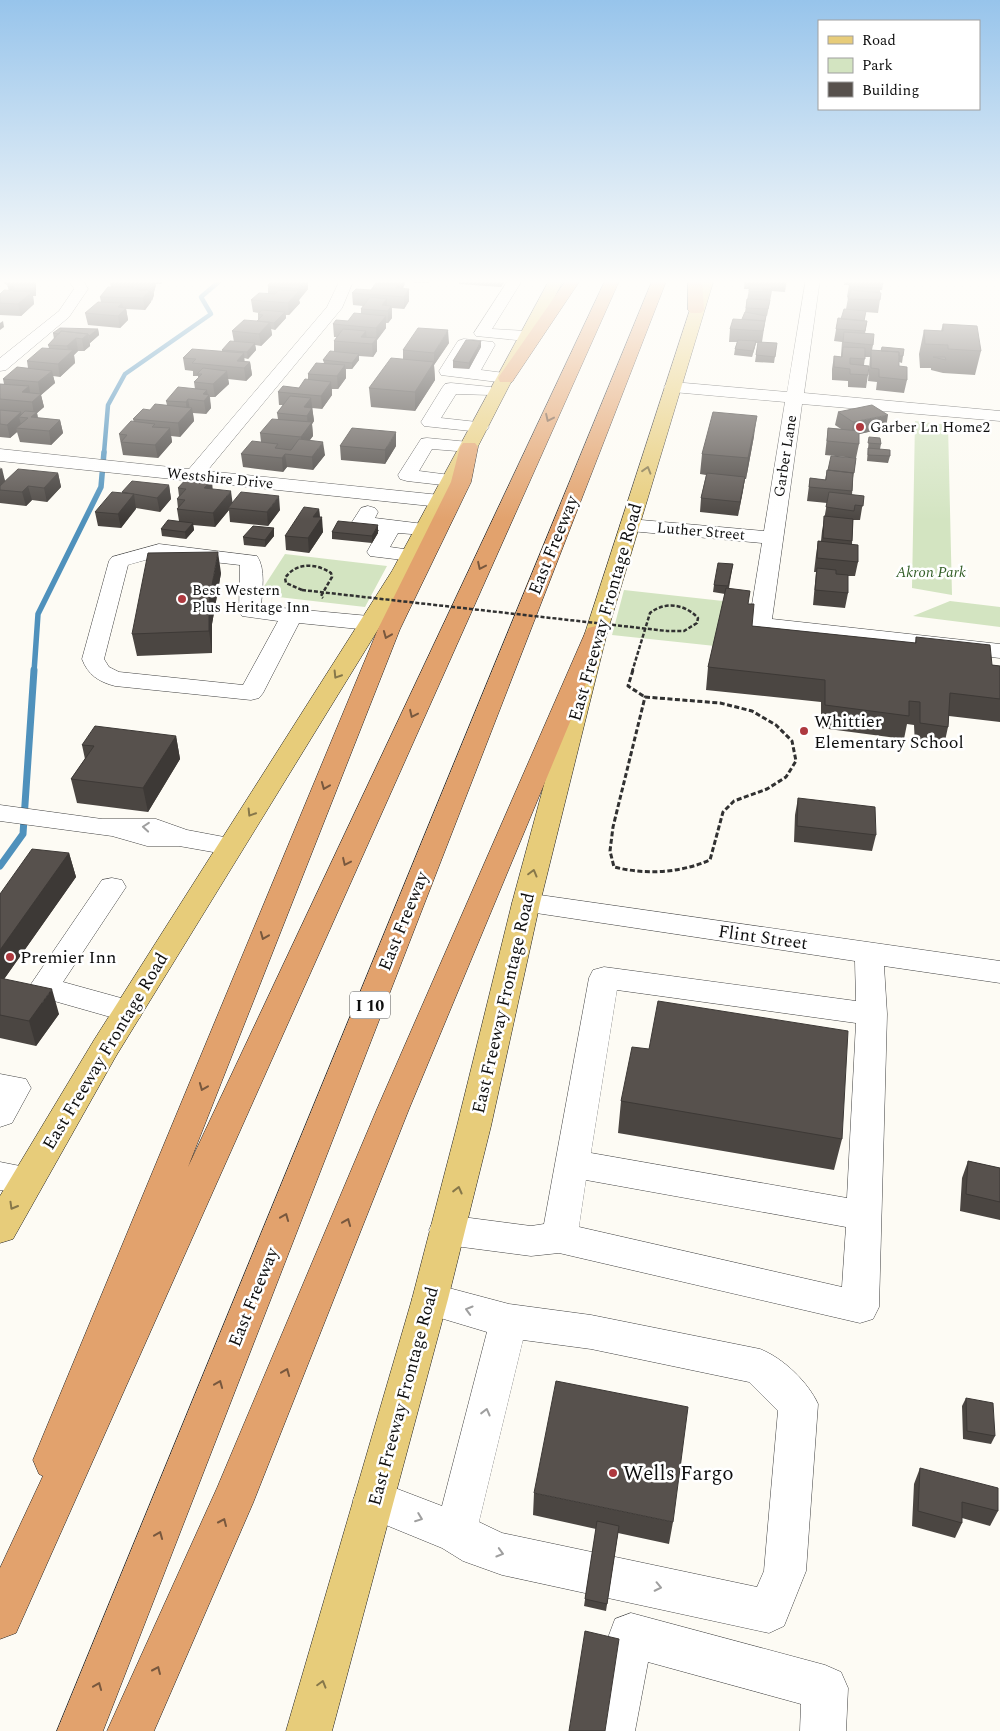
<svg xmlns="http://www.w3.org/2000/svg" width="1000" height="1731" font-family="Spectral,serif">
	<rect width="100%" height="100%" fill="#fdfbf4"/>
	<!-- green -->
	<path fill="#d3e4c1" d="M915 421 948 425 952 595 912 588Z
		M285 554 387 566 365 607 261 595V591Z
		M624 590 723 601 715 646 612 635Z
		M950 601 1000 607V627L913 616Z"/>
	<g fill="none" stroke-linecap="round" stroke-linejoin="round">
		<!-- stream-far2 -->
		<path stroke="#4f91bc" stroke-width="4.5" d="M104 453 108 405 125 374 211 314 201 297 222 279"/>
		<!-- stream-far1 -->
		<path stroke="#4f91bc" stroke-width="5.5" d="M34 672 38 614 101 487 104 452"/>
		<!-- stream -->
		<path stroke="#4f91bc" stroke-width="7" d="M0 866 23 834 34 670"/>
		<!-- minor casing -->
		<g stroke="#424242" stroke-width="1">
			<path id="minor" d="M68 279H82L88 289 69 317 6 370 0 371V358L59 311 74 289Z
				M336 279H350L352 284 342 308 207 471 440 495 447 497 450 501 447 505 440 507 0 461V449L189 469 327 307 338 284Z
				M509 279H523L492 329 527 331 535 336 527 341 476 336 474 333Z
				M806 279H820L804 393 1000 411V421L802 404 772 619 1000 644V658L778 635 752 628 749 623 762 543 630 531 623 529 620 525 623 521 630 519 764 531 785 402 673 392 667 391 664 387 667 383 673 382 787 392Z
				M464 339 493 342 495 345 481 370 512 374 514 378 512 382 506 383 441 375 439 371 458 341ZM469 349H476L465 368 458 367Z
				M451 383 491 387 494 391 491 395 456 394 441 418 486 423 489 427 486 431 480 432 424 426 421 422 442 388 445 384Z
				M427 438 469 442 475 443 478 447 475 451 469 452 432 449 419 471 458 476 461 480 458 484 451 486 407 481 400 479 398 475 421 439Z
				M368 506 375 508 378 512 375 518 432 525 435 529 432 533 425 535 398 533 390 547 418 551 421 555 418 559 411 561 370 556 367 552 379 530 355 526 352 522 361 508Z
				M159 544 257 556C266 569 262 591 261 606L369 616 377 618 380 623 377 628 369 630 299 623 263 693 259 698 251 700 115 686C99 682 88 675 82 659L109 561 112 557ZM160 556 240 565 239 611 242 616 278 621 243 685 119 672 109 667 104 659 128 565Z
				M0 805 102 819H156L187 830 240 840 244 846 240 852 230 855 179 846H147L112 836 0 821Z
				M112 878 122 880 126 887 63 982 139 1003 143 1011 139 1019 128 1022 33 995 29 987 102 880Z
				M526 893 1000 961V983L884 966 887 1014 879 1307 873 1319 860 1323 559 1253 531 1256 447 1245 434 1241 429 1230 434 1219 447 1215 531 1226 544 1224 589 978 593 970 604 967 856 1001 855 961 516 910 512 903 516 896ZM617 990 856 1023 847 1198 591 1153ZM586 1180 846 1227 842 1287 579 1227Z
				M0 1074 26 1079 31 1088 12 1123 0 1127Z
				M0 1162 40 1170 45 1180 40 1190 28 1194 0 1190Z
				M430 1283 509 1304 591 1315 760 1349C783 1358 808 1382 818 1404L806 1571 784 1626 769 1633 502 1575 463 1561 442 1548 359 1514 353 1500 359 1486 374 1480 442 1506 487 1332 417 1311 412 1299 417 1287ZM523 1340 591 1349 749 1382 778 1411 764 1571 757 1587 502 1533 479 1522Z
				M631 1613 825 1665 841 1672 848 1688 846 1731H800L801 1704 648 1662 635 1731H589L609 1635 615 1619Z"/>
		</g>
		<!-- major casing -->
		<g stroke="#202020" stroke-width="1">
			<path id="major" d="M550 279H564L414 571 116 1056 13 1239 0 1243V1196L94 1040 392 571Z
				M700 279H714L607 633 540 903 491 1126 448 1299 332 1731H286L412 1299 457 1126 512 903 585 633Z"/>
		</g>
		<!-- highway casing -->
		<g stroke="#202020" stroke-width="1">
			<path id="highway" d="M567 279H581L512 382H500L498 378Z
				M606 279H620L16 1633 0 1639V1568L43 1476 39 1474 33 1460 378 629 451 482 460 447 463 443H475L478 447 471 482 400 629 188 1167Z
				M653 279H667L103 1731H57Z
				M688 279H702L704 310 701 313H691L688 310Z
				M596 626 604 628 607 633 409 1109 253 1503 154 1731H107L217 1488 377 1109 585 633 588 628Z"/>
		</g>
		<!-- path-far1 -->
		<path stroke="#313131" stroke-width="2.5" stroke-dasharray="4 2" stroke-linecap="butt" d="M302 590 286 583 285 578C296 562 316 563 331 573L332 577 321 596 323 598
			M632 672 650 613C665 601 685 604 698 618L697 623 684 631H667"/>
		<!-- path -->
		<path stroke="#313131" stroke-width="3" stroke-dasharray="5 2.5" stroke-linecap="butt" d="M633 670 628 686 645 697
			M645 697 720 703 752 711 776 725 792 741 796 761 786 777 767 789 734 801 723 812 710 860C680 873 646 875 614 867L610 851 613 827Z"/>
		<!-- minor -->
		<use href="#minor" fill="#fff" fill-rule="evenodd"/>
		<!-- major -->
		<use href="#major" fill="#e7cc7a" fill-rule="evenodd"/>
		<!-- highway -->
		<use href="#highway" fill="#e2a26d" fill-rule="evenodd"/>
		<!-- path-bridge -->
		<path stroke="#313131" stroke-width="2.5" stroke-dasharray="4 2" stroke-linecap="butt" d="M302 590 667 631"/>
	</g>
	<!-- wall -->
	<path fill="#4b4642" d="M0 279H30L19 281 35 280 36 286V296H33L34 304 21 316 0 315V294L9 290 8 284 7 285 1 281Z
		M110 279H164L161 284H156L154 292V295L151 302 145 310 126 309 128 320 120 328 88 325 85 313 101 302 100 297 111 287 110 282 111 279Z
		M272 279H310V282H308V289L299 300 300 303 289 315H286V318L275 330 271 329 272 335 261 346 255 345 256 350 248 359 244 358V361L250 362 252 375 246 381 228 379 229 384 215 397H210L211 408 206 414 193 413 194 421 180 437 171 436 172 442 158 458 123 455 119 434 134 422 133 419 150 410 167 405 166 401 195 389 194 382 198 378V376H193V371L185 370 183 358 222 351V350L234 342 232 331 257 321 258 320V314L259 313 253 312 251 300 268 294V286L272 282Z
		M378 279H409H405V283L403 289H409V301L404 309 392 308V318L388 323H386V328L377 340V351L373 357 359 356V360L352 369H346V378L338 389H332V395L322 409 312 408 314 421 312 424 313 436 309 440 325 455 313 470 287 467 283 472 243 467 241 454 261 442 260 433 278 419 277 413 283 405H279L278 392 299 388 308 380V374L324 363 323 360 334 352V341L337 337H334L333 324 348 321 361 314V309L363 306 353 305 352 293 371 290Z
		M413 279H430V283H413Z
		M459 279H506L501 287 459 284Z
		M745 279H787L785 292 772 291 767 316 760 315 766 316 762 342 776 350 774 363 755 362 758 343H756L752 357 734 355 735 349 737 342H729L730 329 742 319 745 312 749 289H744Z
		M844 279H884L882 290H880V293H881L878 313 865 312 864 321H867L865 334 873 345 872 350 903 356 902 363 899 362V366L907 380 904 393 876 390 877 382 868 381 870 357H865L864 365 868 375 866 388 848 387V381L832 380V369L834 356 841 357V355L842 342 834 341 838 318 841 319 846 309 848 298 847 297 849 285H844Z
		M943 324 981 351 975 375 943 373 931 370V368H920L919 354 924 330 941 331Z
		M98 329 99 335 90 343V346L84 351H78L74 355 75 363 60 377 53 376 55 383 41 395 44 407 37 413 38 418 60 420 63 433 51 445 20 442 17 432 10 438 0 437V384H4L3 379 28 368 27 361 49 348 48 345 54 339 53 333Z
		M449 343 434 365 435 380 415 411 371 407 369 388 403 359V350Z
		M481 347 469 369 453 368V361Z
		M838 412 886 428 859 434V444L856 458 825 455 828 428 841 429 835 425Z
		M754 436 746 479H745L738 516 700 512 701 498 706 475 700 474 702 454Z
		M869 437 881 444 880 449 890 456 888 463 867 461Z
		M340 446H396L385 464 341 460Z
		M856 458 853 478 852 495 864 496 860 520H853L852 544 858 562 855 576H848V593L845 608 813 605 816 572H814L816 555 818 541H821L822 531 827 503 807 501 810 478 825 480 827 470H828Z
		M0 467 5 481 58 473 61 487 47 502 32 500 26 506 0 503Z
		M169 485 171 499 160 512 136 508 121 528 98 526 95 512 122 493V492Z
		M178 488 213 489 232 503 280 510 268 526 230 522 229 510 215 527 193 525 194 530 186 539 162 536 161 529 179 521 177 509 178 508 177 499 179 496Z
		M319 509 320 517 323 532 309 553 286 550 285 536Z
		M274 528V536L265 547 244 545 243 537Z
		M332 532 378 533 372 543 332 539Z
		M733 564 729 588 748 604 752 626 915 643 916 637 992 665 1000 666V722L949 716 948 727 943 750 915 746 914 725 907 724 904 739 821 728V702L706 690 708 667 725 594 713 592 714 585Z
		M221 573 212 624V653L137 656 132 634Z
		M176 736 180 759 148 812 77 803 71 779 85 759 82 745Z
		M798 798 876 835 872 851 794 842 795 815Z
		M69 853 76 877 4 979 59 1014 36 1046 0 1038V894Z
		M649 1049 842 1139 834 1170 618 1133 621 1101Z
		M968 1161 1000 1168V1220L960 1211 962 1178Z
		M966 1398 995 1436 991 1444 963 1439 962 1406Z
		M920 1468 998 1511 990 1526 962 1518V1523L955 1538 912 1526 914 1484Z
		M534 1493 673 1522 669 1544 618 1533 606 1611 584 1606 596 1529 533 1515Z"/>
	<!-- shaded-wall -->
	<path fill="#3d3936" d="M6 279H30L7 285Z
		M153 279H155L156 285 154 292 152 281Z
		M160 279H164L161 284Z
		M306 279H308V289L299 300 300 303 289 315 288 303 298 292V289Z
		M404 279H405V283L401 292V286Z
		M501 279H506L501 287Z
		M35 280 36 286V296H33L34 304 21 316 18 304 9 293 8 287Z
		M153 289 154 295 152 301 151 295Z
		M409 289V301L404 309V297Z
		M150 290 151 302 145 310 143 298Z
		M387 299V311L382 305Z
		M122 303 124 310 126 308 128 320 120 328 118 316V307Z
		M391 306 392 318 388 323V311Z
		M285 312 286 318 275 330 274 323Z
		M386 316V328L377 340 376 328Z
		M3 321 4 327 0 330V323Z
		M270 322 272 335 261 346 259 334Z
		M98 329 99 335 90 343 89 336Z
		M448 330 449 343 434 365 435 380 415 411V392L434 362V353Z
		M366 331 367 343 361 337Z
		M88 334 90 346 84 351 82 339Z
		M76 338 78 351 74 355 75 363 60 377 58 364 69 354 67 346Z
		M377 338V351L373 357 372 344Z
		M481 341V347L469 369V363Z
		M756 341 755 347 752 357 753 351Z
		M255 343 256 350 248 359 247 352Z
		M244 353 245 366 237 361Z
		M359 354V360L352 369V363Z
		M250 362 252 375 246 381 244 368Z
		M345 365 346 378 338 389 337 376Z
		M52 371 55 383 41 395 44 407 37 413 39 426 31 417 34 414 32 402 40 394 38 382Z
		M227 371 229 384 215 397 213 384Z
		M331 382 332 395 322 409 321 396Z
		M29 386 31 399 22 392Z
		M207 390 208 396 209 395 211 408 206 414 203 394Z
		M311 398 314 421 312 424 313 436 302 451 301 437 308 427 307 416 304 407Z
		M188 399 190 410 192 408 194 421 180 437 178 423 187 413 186 402Z
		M21 412 22 417H19L22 428H16L17 432 10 438 7 425Z
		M888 415 886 428 851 436 853 422Z
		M757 416 754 436 746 479 748 458Z
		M60 420 63 433 51 445 49 431Z
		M170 428 172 442 158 458 155 445Z
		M396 432V446L385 464V450Z
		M323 442 325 455 313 470 312 457Z
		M285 454 287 467 283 472 282 458Z
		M2 468 5 481 0 486V469Z
		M58 473 61 487 47 502 44 488Z
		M745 477 743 491 738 516 740 502Z
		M212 480 213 494 204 488Z
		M169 485 171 499 160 512 157 498Z
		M28 486 32 500 26 506 22 492Z
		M231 491 233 506 228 508 229 510 215 527 213 513Z
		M134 494 136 509 121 528 118 514Z
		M279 496 280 510 268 526 267 512Z
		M319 509 320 520 322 517 323 532 309 553 308 538 313 517Z
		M193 523 194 530 186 539 185 532Z
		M378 525V533L372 543V536Z
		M274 528V536L265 547V540Z
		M218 552 221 573 212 624V653L209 631V602Z
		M176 736 180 759 148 812 143 788Z
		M69 853 76 877 0 985V950Z
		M52 989 59 1014 36 1046 29 1021Z"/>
	<!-- building -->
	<path fill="#57514d" stroke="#3d3936" d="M111 279H153L152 281 110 282Z
		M282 279H306L298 289 268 286 270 282 279 283Z
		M378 279H404L401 286H398V284L376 283 375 284Z
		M751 279 773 280 771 290 763 289V292L749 291Z
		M771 279H786V280Z
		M851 279H859L882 281 880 288 849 286Z
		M35 280V290L21 291H14V286L8 287V282Z
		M376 283 398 284 396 288 409 289 404 297 352 293 356 289 371 290Z
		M108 287H134L132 289 150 290 143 298 100 297Z
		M153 289 151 295 150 290H139Z
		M4 290 32 292 18 304 0 303V294Z
		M279 290 299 291 288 303 251 300 259 293 275 294Z
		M851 290 881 293 880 300 848 299Z
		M370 297 387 299 382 305 391 306 388 311 361 309Z
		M747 299 770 300 768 309 746 308Z
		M98 302 122 303 118 307 126 308 118 316 85 313Z
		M844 309 866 311 864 321 841 319Z
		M262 310 285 312 274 323 257 321 263 315 258 314Z
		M745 312 766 316 765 321 742 319Z
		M354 313 386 316 376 328 333 324 336 320 348 321Z
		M838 318 867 321 865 331 836 329Z
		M733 319 765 321 763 331 730 329Z
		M244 320 270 322 259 334 232 331Z
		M943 324 977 326 981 351 948 349V345L925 344 924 330 943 331Z
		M60 328 98 329 89 336 88 334 61 331 59 334 53 333Z
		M418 328 448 330 434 353 403 350Z
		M343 329 366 331 361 337 377 338 372 344 334 341Z
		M61 331 88 334 82 339 76 338 67 346 48 345Z
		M844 332 874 334 873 345 843 342Z
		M466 340 481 341 469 363 453 361Z
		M738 340 756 341 753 351 735 349Z
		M230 341 255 343 247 352 222 350Z
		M758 342 777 343 775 357 756 355Z
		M843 347 865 348V359L850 358V364L869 366 868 375 850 374V369L834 367V356L842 357Z
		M882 347 904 349 903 356H899V352L881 351Z
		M42 348 73 350 58 364 27 361Z
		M192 349 244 353 237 361 250 362 244 368 192 363 196 359 183 358Z
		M871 350 899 352V366L907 367V380L879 377V369L871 368Z
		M330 351 359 354 352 363 323 360Z
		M933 357H945L946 360Z
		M391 358 434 362 415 392 369 388Z
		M316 363 345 365 337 376 308 374Z
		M17 367 52 371 38 382 3 379Z
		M203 368 227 371 213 384 194 382 202 374H197Z
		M305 379 331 382 321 396 278 392 283 386 299 388Z
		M0 384 29 386 22 392 41 394 32 402 0 399Z
		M178 387 207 390 203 394 209 395 204 401 188 399 186 402 166 401Z
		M290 396 311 398 304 407 312 408 307 416 277 413Z
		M155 404 192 408 178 423 133 419 143 409 150 410Z
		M872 405 888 415 853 422 838 412Z
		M0 410 21 412 7 425 0 424Z
		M25 411 37 412 31 417 60 420 49 431 16 428 28 418 19 417Z
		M713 412 757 416 748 458 702 454Z
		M272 419 312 422 301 437 260 433Z
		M131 421 155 424 152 427 170 428 155 445 121 442 127 435 119 434Z
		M352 428 396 432 385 450 340 446Z
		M828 428 859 431V444L827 441Z
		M869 437 880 438 881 444 868 443Z
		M299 439 323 442 312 457 285 454 282 458 241 454 252 441 278 444 275 448 291 450Z
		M868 448 890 450V456L868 455Z
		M831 456 856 458 854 473 828 470Z
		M18 469 58 473 44 488 28 486 22 492 0 490V486Z
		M827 470 853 473 852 491 809 487 810 478 826 480Z
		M707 473 745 477 740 502 701 498Z
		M188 477 212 480 204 488 231 491 213 513 177 509 185 500 177 499 186 489 178 488Z
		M132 481 169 485 157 498 122 492Z
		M112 492 134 494 118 514 95 512Z
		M241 492 279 496 267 512 228 508Z
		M829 492 864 496 863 506 855 505 854 511 826 507Z
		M304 507 319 509 313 517H322L308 538 285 536Z
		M824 516 853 519 852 541 823 538Z
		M168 520 193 523 185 532 161 529Z
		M338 521 378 525 372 536 332 532Z
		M253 526 274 528 265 540 243 537Z
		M818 541 858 545V562L817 558Z
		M218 552 209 602V631L132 634 148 553Z
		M718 563 733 564 728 586 714 585Z
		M817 568 836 570V574L848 575V593L815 590Z
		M726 588 750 591 748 604H754L752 626 916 643V637L990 645 992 665 1000 666V699L950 693 948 727 920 723V702L909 701V716L825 705V680L708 667Z
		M95 726 176 736 143 788 71 779 94 746 82 745Z
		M798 798 875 807 876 835 797 826Z
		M32 849 69 853 0 950V894Z
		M0 978 52 989 29 1021 0 1015Z
		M658 1001 848 1031 842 1139 621 1101 632 1047 649 1049Z
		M968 1161 1000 1168V1202L966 1194Z
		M556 1381 688 1407 673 1522 534 1493Z
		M966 1398 993 1403 995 1436 967 1431Z
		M920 1468 998 1488V1511L962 1502V1523L918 1511Z
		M597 1521 619 1526 607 1604 585 1599Z
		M585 1631 619 1639 605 1731H569Z"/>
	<!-- one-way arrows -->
	<defs><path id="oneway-chevron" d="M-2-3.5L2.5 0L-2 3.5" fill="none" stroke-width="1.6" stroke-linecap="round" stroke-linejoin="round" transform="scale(1.25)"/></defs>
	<g stroke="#78583e">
		<use href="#oneway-chevron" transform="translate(549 418) rotate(115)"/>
		<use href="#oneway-chevron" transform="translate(481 566) rotate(115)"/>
		<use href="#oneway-chevron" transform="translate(387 635) rotate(112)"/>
		<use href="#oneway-chevron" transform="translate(413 714) rotate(115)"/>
		<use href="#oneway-chevron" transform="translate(325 786) rotate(112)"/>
		<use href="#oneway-chevron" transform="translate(346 862) rotate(115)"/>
		<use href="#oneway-chevron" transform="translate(264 936) rotate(112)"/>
		<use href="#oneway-chevron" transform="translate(203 1087) rotate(112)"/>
		<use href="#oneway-chevron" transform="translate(285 1217) rotate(-68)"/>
		<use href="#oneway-chevron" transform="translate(347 1222) rotate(-68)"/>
		<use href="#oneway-chevron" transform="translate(286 1372) rotate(-68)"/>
		<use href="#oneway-chevron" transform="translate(219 1384) rotate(-68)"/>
		<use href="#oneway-chevron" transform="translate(223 1522) rotate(-66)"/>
		<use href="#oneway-chevron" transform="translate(159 1535) rotate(-68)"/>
		<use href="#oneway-chevron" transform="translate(157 1670) rotate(-66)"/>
		<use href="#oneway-chevron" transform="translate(98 1686) rotate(-68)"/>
	</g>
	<g stroke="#86774a">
		<use href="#oneway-chevron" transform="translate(647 470) rotate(-73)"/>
		<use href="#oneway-chevron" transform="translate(337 675) rotate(122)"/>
		<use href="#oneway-chevron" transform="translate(251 813) rotate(122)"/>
		<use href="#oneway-chevron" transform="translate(533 873) rotate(-75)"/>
		<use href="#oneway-chevron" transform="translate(458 1190) rotate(-76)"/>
		<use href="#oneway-chevron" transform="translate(13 1206) rotate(120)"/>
		<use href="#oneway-chevron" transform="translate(322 1684) rotate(-74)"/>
	</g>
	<g stroke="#9f9f9f">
		<use href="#oneway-chevron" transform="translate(146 827) rotate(-175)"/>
		<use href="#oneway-chevron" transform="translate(469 1310) rotate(-164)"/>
		<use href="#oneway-chevron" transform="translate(486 1412) rotate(-76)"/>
		<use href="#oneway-chevron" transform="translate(419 1518) rotate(21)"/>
		<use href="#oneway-chevron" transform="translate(500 1553) rotate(16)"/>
		<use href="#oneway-chevron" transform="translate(658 1587) rotate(12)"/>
	</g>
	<!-- sky -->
	<linearGradient id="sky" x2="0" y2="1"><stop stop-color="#97c4eb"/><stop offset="0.54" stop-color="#fefdfa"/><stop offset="1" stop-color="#fefdfa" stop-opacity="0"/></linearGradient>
	<rect width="1000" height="521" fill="url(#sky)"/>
	<!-- markers -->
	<g fill="#ae393f" stroke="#fff" stroke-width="2">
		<circle cx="860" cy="427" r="5"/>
		<circle cx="182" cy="599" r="5"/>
		<circle cx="804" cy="731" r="5"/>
		<circle cx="10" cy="957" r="5"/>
		<circle cx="613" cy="1473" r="5"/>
	</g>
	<g text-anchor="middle" stroke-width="5" stroke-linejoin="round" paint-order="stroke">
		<!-- far-poi labels -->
		<g font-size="15" fill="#0f0f0f" stroke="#fff" text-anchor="start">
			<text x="870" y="432">Garber Ln Home2</text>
			<text x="192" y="595">Best Western<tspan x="192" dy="17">Plus Heritage Inn</tspan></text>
		</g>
		<!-- far-street labels -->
		<g font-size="15" fill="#0f0f0f" stroke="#fff">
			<text transform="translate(785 456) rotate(-81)" y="5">Garber Lane</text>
			<text transform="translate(220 478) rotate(6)" y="5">Westshire Drive</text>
			<text transform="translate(701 531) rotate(5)" y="5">Luther Street</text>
		</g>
		<!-- far-park labels -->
		<g font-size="15" font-style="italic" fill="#335f28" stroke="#fff">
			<text x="931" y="577">Akron Park</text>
		</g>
		<!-- shield labels -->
		<rect fill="#fff" stroke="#575757" stroke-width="1" x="350" y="991.5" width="40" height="27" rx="4"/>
		<g font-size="16" font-weight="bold" fill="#0f0f0f">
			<text x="370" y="1011">I 10</text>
		</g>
		<!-- street labels -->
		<g font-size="18" fill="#0f0f0f" stroke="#fff">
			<text transform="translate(553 545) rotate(-68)" y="6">East Freeway</text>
			<text transform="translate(605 612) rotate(-74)" y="6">East Freeway Frontage Road</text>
			<text transform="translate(403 921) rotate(-68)" y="6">East Freeway</text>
			<text transform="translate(763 937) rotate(8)" y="6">Flint Street</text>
			<text transform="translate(503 1003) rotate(-77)" y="6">East Freeway Frontage Road</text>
			<text transform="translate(105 1051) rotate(-59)" y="6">East Freeway Frontage Road</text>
			<text transform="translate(253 1297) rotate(-68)" y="6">East Freeway</text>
			<text transform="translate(403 1396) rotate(-75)" y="6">East Freeway Frontage Road</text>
		</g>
		<!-- poi labels -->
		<g font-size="18" fill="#0f0f0f" stroke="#fff" text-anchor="start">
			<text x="814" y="727">Whittier<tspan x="814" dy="21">Elementary School</tspan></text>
			<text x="20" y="963">Premier Inn</text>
		</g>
		<!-- near-poi labels -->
		<g font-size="21" fill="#0f0f0f" stroke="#fff" text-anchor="start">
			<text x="623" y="1480">Wells Fargo</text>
		</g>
	</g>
	<!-- legend -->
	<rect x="818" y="20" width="162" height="90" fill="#ffffff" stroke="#9f9f9f"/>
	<rect x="828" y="36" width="25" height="8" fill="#e7cc7a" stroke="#9f9f9f"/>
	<text x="862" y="45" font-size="15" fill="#0f0f0f">Road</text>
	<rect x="828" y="58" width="25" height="15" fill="#d3e4c1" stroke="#9f9f9f"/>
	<text x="862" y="70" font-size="15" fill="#0f0f0f">Park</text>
	<rect x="828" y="82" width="25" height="15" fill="#57514d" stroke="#9f9f9f"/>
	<text x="862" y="95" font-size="15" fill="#0f0f0f">Building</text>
</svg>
